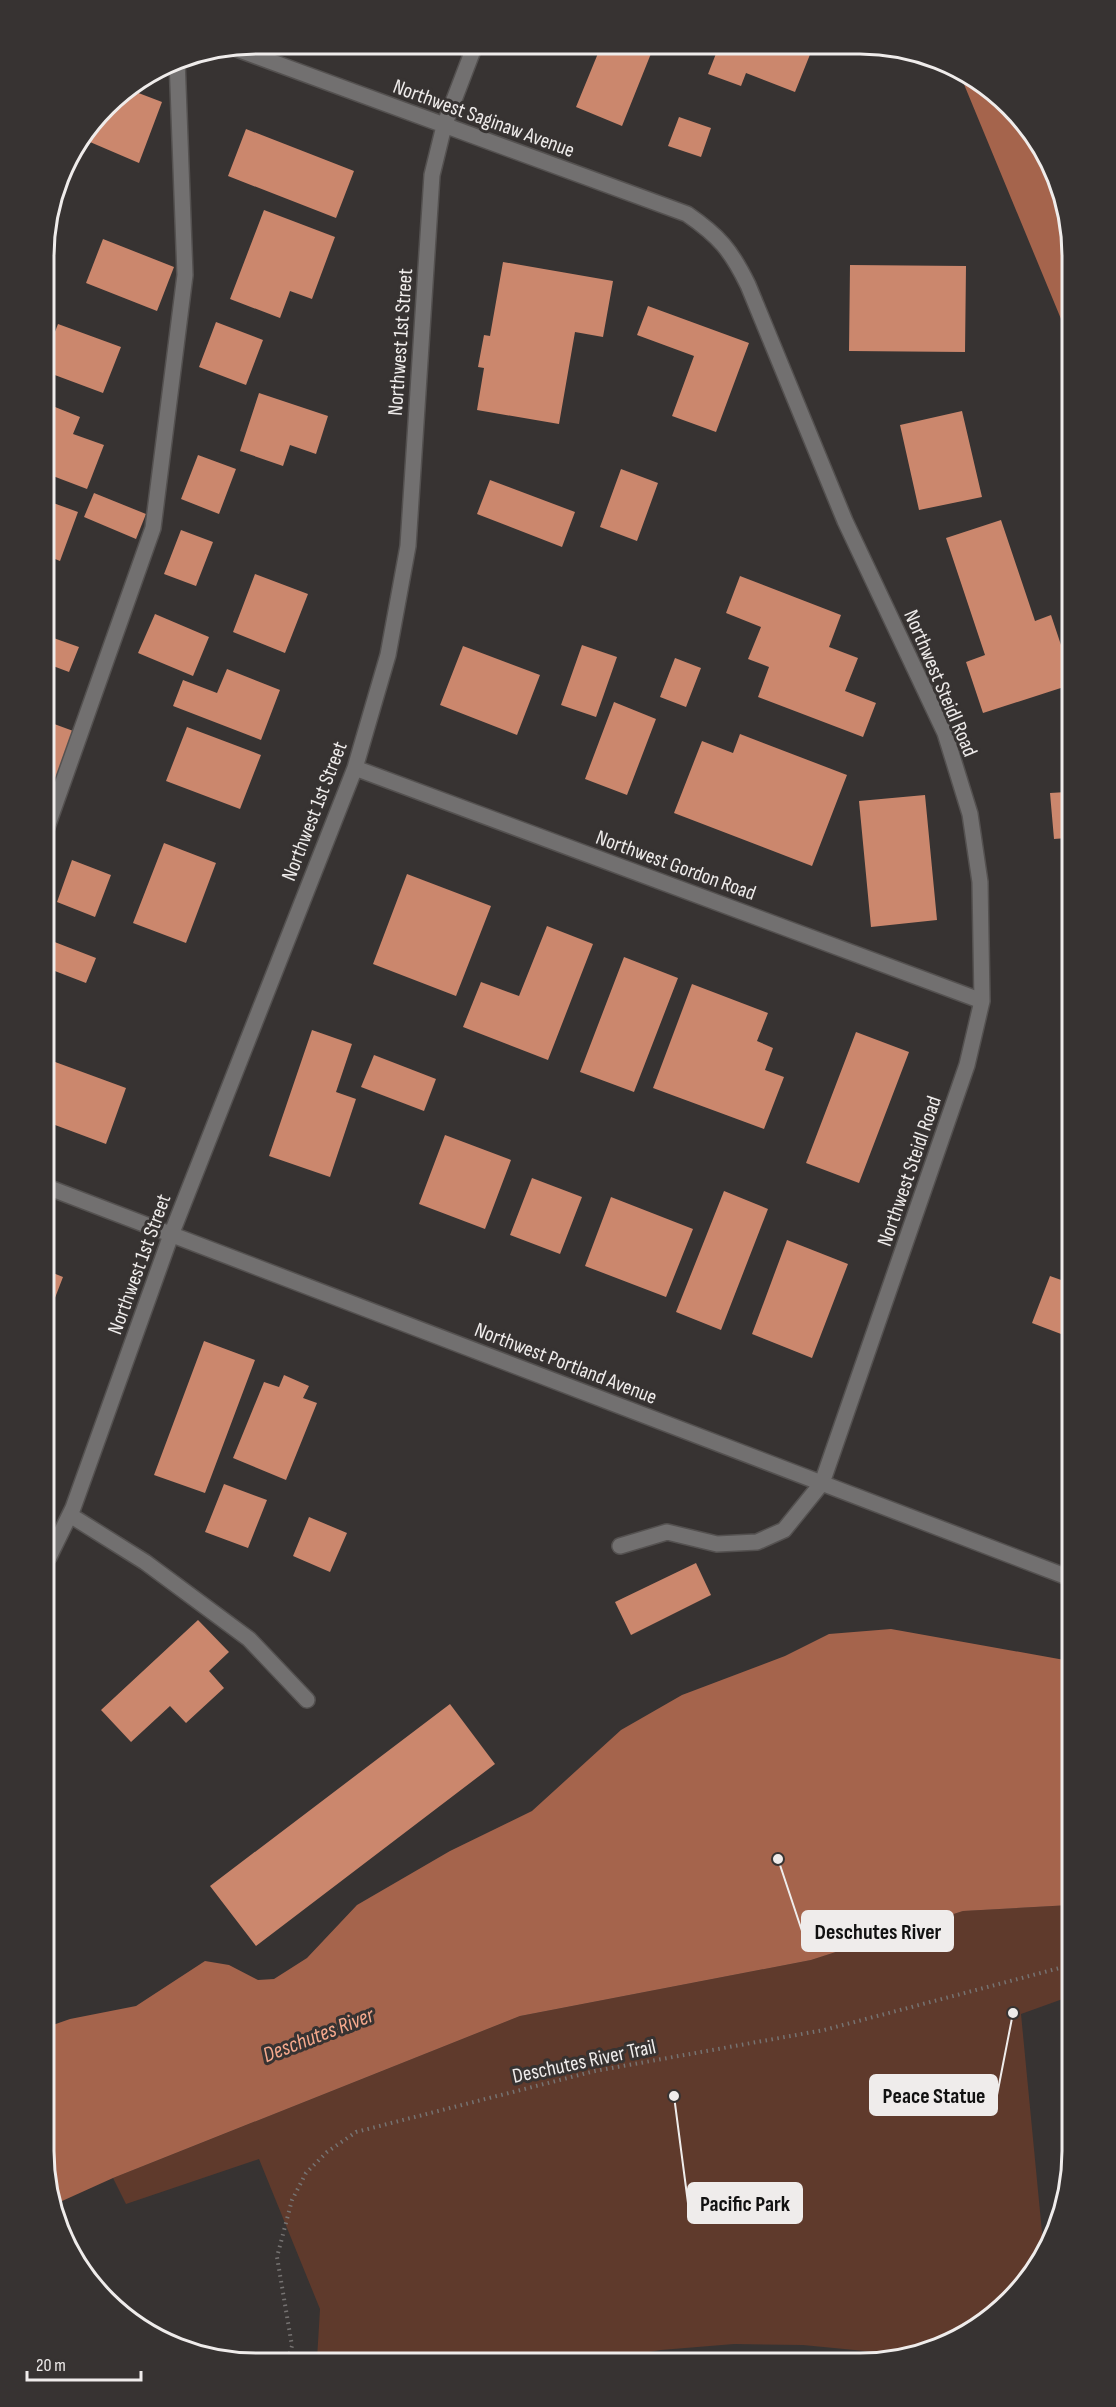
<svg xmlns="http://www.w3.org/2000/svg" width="1116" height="2407" font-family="'Sofia Sans Condensed',sans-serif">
	<rect width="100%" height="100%" fill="#373332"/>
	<!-- green -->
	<path fill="#5f3a2c" d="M1071 1905V1996L1021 2014 1044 2253 1020 2291 978 2328 916 2356 803 2345 734 2344 661 2350 615 2358 317 2359 320 2309 259 2159 126 2204 113 2178 520 2016 811 1960 963 1911Z"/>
	<!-- water -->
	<path fill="#a5644c" d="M961 77 1001 96 1044 149 1065 200 1066 331Z
		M891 1629 1070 1661 1071 1905 963 1911 811 1960 520 2016 113 2178 51 2206 50 2026 70 2019 136 2006 205 1961 229 1965 258 1980 274 1979 307 1958 357 1905 450 1851 532 1811 621 1730 682 1695 785 1656 829 1634Z"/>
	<!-- building -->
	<path fill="#cb876d" d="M601 46H654L622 126 576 107Z
		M719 46 813 47 795 92 746 73 741 86 708 74Z
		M128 89 162 102 139 163 83 139 115 96Z
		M679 117 711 128 701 157 668 146Z
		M246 129 354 171 336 218 228 176Z
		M264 210 335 237 312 299 290 291 280 318 230 299Z
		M103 239 174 267 157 311 86 283Z
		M503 262 613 281 603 337 575 332 559 424 477 410 484 368 478 367 484 335 490 336Z
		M850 265 966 266 965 352 849 351Z
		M648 306 749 343 716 432 672 416 694 356 637 335Z
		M216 322 263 340 246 385 199 367Z
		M58 324 121 347 103 393 44 371V360Z
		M259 393 328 416 316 454 290 445 283 466 240 451Z
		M45 403 80 417 73 434 104 445 87 489 45 473Z
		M962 411 982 497 919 510 900 425Z
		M198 455 236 469 219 514 181 499Z
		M621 469 658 483 637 541 600 527Z
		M490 480 575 512 562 547 477 514Z
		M94 493 146 514 136 539 84 517Z
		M45 500 78 512 60 561 45 555Z
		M1001 520 1035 621 1051 615 1062 648 1067 647V686L983 713 966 662 985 655 946 538Z
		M181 530 213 542 196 586 164 574Z
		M255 574 308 594 285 653 233 632Z
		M740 576 841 615 829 647 858 658 845 691 876 703 863 737 758 697 769 667 748 659 761 627 726 613Z
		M155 614 209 637 193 676 138 653Z
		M45 635 79 647 69 672 45 663Z
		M582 645 617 657 596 717 561 705Z
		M463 646 540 675 517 735 440 705Z
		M675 658 701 668 686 707 660 697Z
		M227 669 280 690 261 740 173 706 183 680 217 693Z
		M614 702 656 719 627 795 585 779Z
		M46 721 76 732 53 796 46 793Z
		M187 727 261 755 240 809 166 781Z
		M740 734 847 775 812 866 674 813 702 741 733 753Z
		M1067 792V838L1054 839 1050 793Z
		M925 795 937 920 871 927 859 801Z
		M164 843 216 863 186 943 133 923Z
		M72 860 111 875 95 917 57 902Z
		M407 874 491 906 456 996 373 964Z
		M547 926 593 944 548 1060 463 1027 481 982 519 996Z
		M52 941 96 958 86 983 47 968 46 955Z
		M624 957 678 978 634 1092 580 1072Z
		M692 984 768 1013 757 1041 773 1048 765 1070 784 1077 764 1129 653 1088Z
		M312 1030 352 1044 336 1092 356 1099 330 1177 269 1156Z
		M856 1032 909 1052 859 1183 806 1163Z
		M374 1055 436 1079 424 1111 361 1087Z
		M47 1059 126 1088 106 1144 47 1122Z
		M445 1135 511 1160 485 1229 419 1204Z
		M532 1178 582 1197 560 1254 510 1235Z
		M724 1191 768 1209 721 1330 676 1312Z
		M611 1197 693 1229 666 1297 585 1266Z
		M787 1240 848 1264 812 1358 752 1334Z
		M1069 1269V1337L1032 1323 1050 1276 1064 1281Z
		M48 1271 63 1277 48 1316Z
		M204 1341 255 1360 205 1493 154 1475Z
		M284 1375 309 1386 303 1398 317 1403 286 1480 233 1458 264 1382 279 1387Z
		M224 1484 267 1500 248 1548 205 1532Z
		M309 1517 347 1533 330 1572 293 1556Z
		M696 1563 711 1595 631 1635 615 1602Z
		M198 1620 229 1652 209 1671 224 1688 186 1723 170 1706 131 1742 101 1710Z
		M450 1704 495 1764 256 1946 210 1886Z"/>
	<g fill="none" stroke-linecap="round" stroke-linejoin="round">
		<!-- minor casing -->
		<g stroke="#545150" stroke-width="18">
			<path id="minor" d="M234 48 687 214C719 236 731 250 748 285L845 521 945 733 970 814 980 882 982 1001 967 1065 822 1483 784 1530 757 1542 717 1544 667 1532 620 1546
				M355 768 982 1001
				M46 830 153 528 185 275 177 59
				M47 1187 1070 1578
				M70 1515 145 1562 249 1639 307 1700
				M49 1557 73 1508 171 1235 355 768 388 655 408 546 432 175 444 126 475 45"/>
		</g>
		<!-- path -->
		<path stroke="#767372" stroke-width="4" stroke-dasharray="1.5 4.5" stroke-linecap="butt" d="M288 2359 292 2346 277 2257 292 2200 306 2173 327 2152 356 2132 595 2071 824 2030 1071 1965"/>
		<!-- minor -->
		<use href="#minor" stroke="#727070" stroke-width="15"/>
	</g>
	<g text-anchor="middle" stroke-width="6" stroke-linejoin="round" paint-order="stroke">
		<!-- street labels -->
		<g font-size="21" fill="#efeceb" stroke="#373332">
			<text transform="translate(484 118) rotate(20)" y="7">Northwest Saginaw Avenue</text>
			<text transform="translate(400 342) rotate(-86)" y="7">Northwest 1st Street</text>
			<text transform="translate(941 683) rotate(67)" y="7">Northwest Steidl Road</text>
			<text transform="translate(314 811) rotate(-69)" y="7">Northwest 1st Street</text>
			<text transform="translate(676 865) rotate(20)" y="7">Northwest Gordon Road</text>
			<text transform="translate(909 1171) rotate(-71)" y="7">Northwest Steidl Road</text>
			<text transform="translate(139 1264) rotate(-70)" y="7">Northwest 1st Street</text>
			<text transform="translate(566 1363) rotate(21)" y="7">Northwest Portland Avenue</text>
			<text transform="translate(584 2061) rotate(-12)" y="7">Deschutes River Trail</text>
		</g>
		<!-- water labels -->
		<g font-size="22" font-style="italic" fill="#f5a98d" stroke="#373332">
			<text transform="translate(318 2034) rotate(-21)" y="8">Deschutes River</text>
		</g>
	</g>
	<!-- crop -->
	<path d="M0 0H1116V2407H0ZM256 54H860A202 202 0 0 1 1062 256V2151A202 202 0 0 1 860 2353H256A202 202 0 0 1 54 2151V256A202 202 0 0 1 256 54Z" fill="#373332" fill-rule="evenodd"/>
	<path fill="none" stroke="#efeceb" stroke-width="3" d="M256 54H860A202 202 0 0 1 1062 256V2151A202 202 0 0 1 860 2353H256A202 202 0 0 1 54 2151V256A202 202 0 0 1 256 54Z"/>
	<!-- callouts -->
	<path fill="none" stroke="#efeceb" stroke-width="2" d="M778 1859L802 1931M1013 2013L997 2095M674 2096L688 2203"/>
	<g fill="#efeceb" stroke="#373332" stroke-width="2">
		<circle cx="778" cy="1859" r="6"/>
		<circle cx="1013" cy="2013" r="6"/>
		<circle cx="674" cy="2096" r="6"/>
	</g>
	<g fill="#efeceb" stroke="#efeceb" stroke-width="2">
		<rect x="802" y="1911" width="151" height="40" rx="6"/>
		<rect x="870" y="2075" width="127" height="40" rx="6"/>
		<rect x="688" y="2183" width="114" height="40" rx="6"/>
	</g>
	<g font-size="22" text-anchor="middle" font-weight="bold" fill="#111">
		<text x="878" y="1939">Deschutes River</text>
		<text x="934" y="2103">Peace Statue</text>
		<text x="745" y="2211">Pacific Park</text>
	</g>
	<!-- scale -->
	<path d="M27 2371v9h114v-9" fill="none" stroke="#efeceb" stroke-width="3"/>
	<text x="36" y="2371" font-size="18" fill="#efeceb" stroke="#373332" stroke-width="4.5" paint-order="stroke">20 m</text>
</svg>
